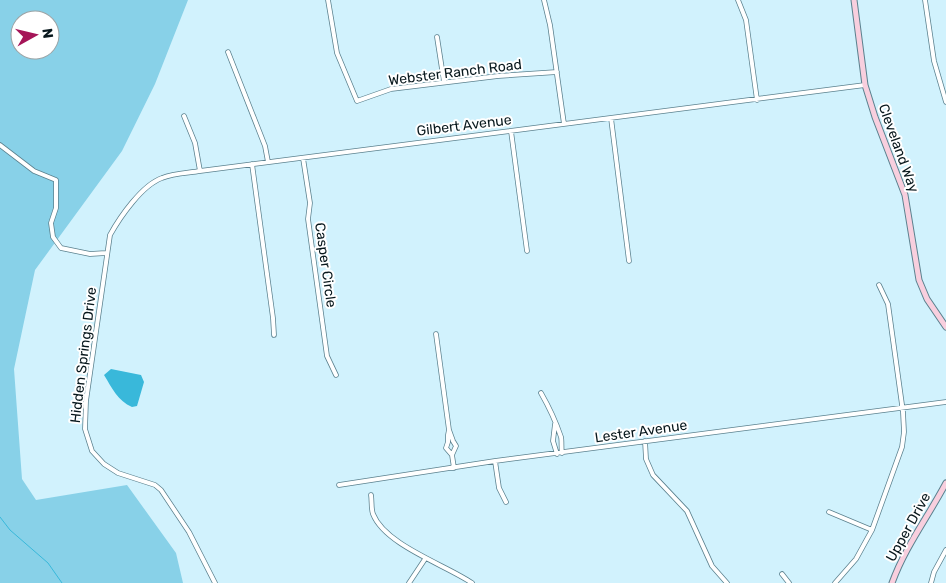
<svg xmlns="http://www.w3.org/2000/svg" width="946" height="583" font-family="Rubik,sans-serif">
	<rect width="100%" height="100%" fill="#d1f2fd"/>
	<!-- grass -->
	<path fill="#88d1e8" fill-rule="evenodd" d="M0 0H188L155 84 122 151 35 270 14 369 22 479 36 500 127 485 176 553 183 583H0ZM20 20H50V50H20Z"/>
	<!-- water -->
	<path fill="#39b8da" d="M111 369 141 375 144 382 137 406 132 407C118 401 112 388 104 375Z"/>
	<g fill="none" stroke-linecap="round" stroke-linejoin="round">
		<!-- stream -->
		<path stroke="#39b8da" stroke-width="1" d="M0 517 10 530 48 563 62 583"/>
		<!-- street casing -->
		<g stroke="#5b818e" stroke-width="5.5">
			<path id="street" d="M328 0 337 53 357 101 391 89 498 76 557 72
				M544 0 550 25 564 124
				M738 0 746 20 757 100
				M925 0 934 61 946 102
				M437 37 444 82
				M228 52 265 146 268 162
				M184 116 195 143 200 171
				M611 118 629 261
				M511 131 527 251
				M0 145 34 171 56 180V208L51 223 53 237 61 248 90 254 106 253
				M303 158 310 203 308 219 327 356 336 375
				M252 164 273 318 274 335
				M436 334 449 430 453 441 456 446 452 455 454 468
				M541 393C549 407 556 422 561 437 562 441 561 448 562 453
				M555 424 553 441 557 454
				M449 430 448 435V442L446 448 452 455
				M645 441 646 459 653 475 687 511 712 566 727 583
				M495 461 499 488 506 502
				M339 485 495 461 946 402
				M371 495C372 501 371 509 373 514 385 545 446 565 472 583
				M829 512 872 530
				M782 574 789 583
				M215 583 189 532 161 490 155 485 118 473 104 464 92 451 85 429 86 401 110 235C120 217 142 185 162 178 174 173 188 173 200 171L865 85
				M409 583 425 559
				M835 583 856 559 872 530 902 447 904 432 903 412 888 304 879 285
				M931 583 934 572 946 550"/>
		</g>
		<!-- secondary casing -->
		<g stroke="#5b818e" stroke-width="7">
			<path id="secondary" d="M854 0 865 85 875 117 905 195 919 280 927 299 946 327
				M892 583C905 547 928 517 946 483"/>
		</g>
		<!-- street -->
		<use href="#street" stroke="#fff" stroke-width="4"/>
		<!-- secondary -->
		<use href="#secondary" stroke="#f8cfde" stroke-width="5"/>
	</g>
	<g text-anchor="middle" stroke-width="4" stroke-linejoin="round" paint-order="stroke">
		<!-- street labels -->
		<g font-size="14" fill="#08181d" stroke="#fff">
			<text transform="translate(455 72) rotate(-7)" y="5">Webster Ranch Road</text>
			<text transform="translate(464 125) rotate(-7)" y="5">Gilbert Avenue</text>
			<text transform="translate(899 148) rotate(70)" y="5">Cleveland Way</text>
			<text transform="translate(326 265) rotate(82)" y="5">Casper Circle</text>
			<text transform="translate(83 355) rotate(-83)" y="5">Hidden Springs Drive</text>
			<text transform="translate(641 431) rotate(-8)" y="5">Lester Avenue</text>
			<text transform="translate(908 527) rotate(-61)" y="5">Upper Drive</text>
		</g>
	</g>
	<!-- north arrow -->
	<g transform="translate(35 35) rotate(82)"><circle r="24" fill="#ffffff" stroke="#9ca3a5"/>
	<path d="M0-4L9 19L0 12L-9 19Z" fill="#a51558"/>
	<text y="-8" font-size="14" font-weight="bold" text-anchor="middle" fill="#08181d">N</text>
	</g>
</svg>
